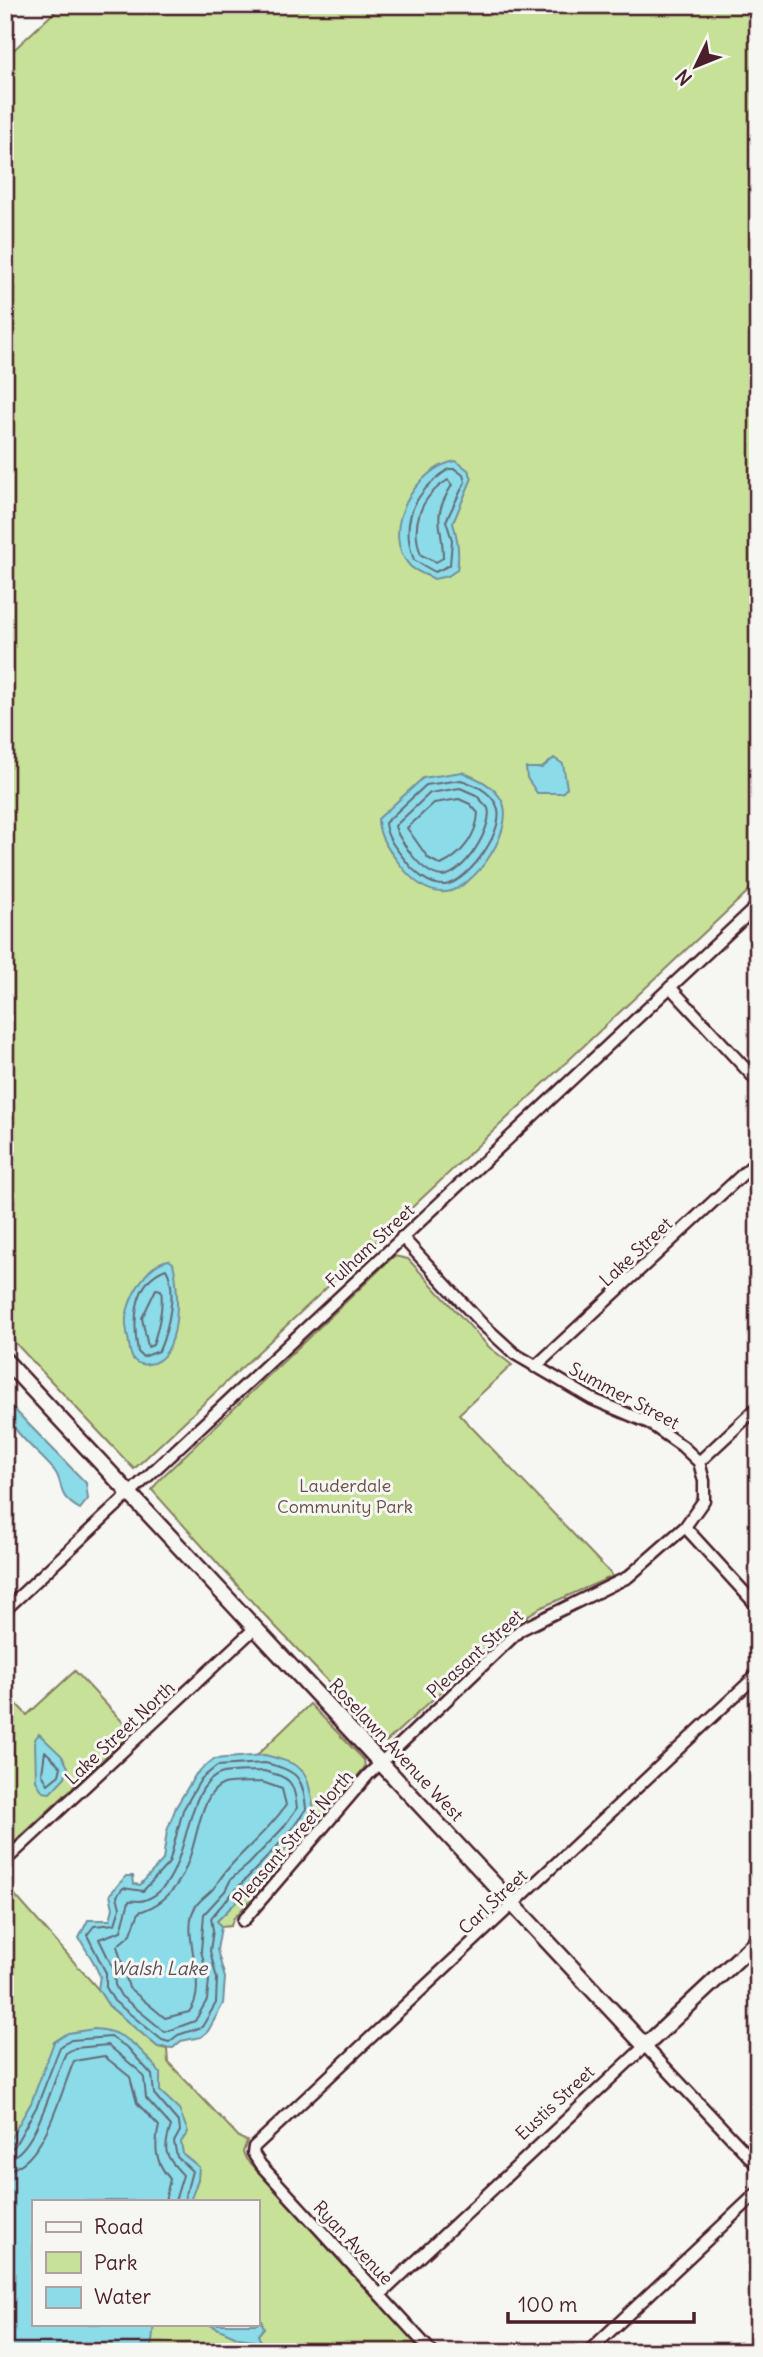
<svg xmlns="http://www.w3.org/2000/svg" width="763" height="2357" font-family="Delius,sans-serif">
	<rect width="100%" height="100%" fill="#f6f6f2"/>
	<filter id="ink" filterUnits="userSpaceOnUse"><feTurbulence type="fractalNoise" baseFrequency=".0143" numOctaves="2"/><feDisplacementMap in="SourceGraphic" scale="14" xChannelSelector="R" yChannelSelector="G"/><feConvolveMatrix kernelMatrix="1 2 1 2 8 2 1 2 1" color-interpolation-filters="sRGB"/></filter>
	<g filter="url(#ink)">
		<!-- green -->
		<path fill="#c7e298" stroke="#888062" stroke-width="2" fill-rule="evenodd" d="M62 5H758V882L134 1469 5 1332V58Z
			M394 1256 408 1259 489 1347 512 1365 459 1414 613 1576 540 1608 517 1622 386 1742 255 1605 152 1490 160 1479Z
			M75 1671 132 1732 5 1851V1692L27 1715Z
			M310 1704 364 1760 365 1767 284 1864 233 1919 231 1926 221 1927 217 1921 242 1896 241 1890 275 1861 314 1810 265 1755 256 1756Z
			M6 1885 98 1989 109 2006 158 2047 167 2049 168 2062 240 2138 247 2141 243 2152 246 2159 423 2352H5ZM33 2201H257V2324H33Z"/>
		<!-- water -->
		<path fill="#8cdbe8" stroke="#72909c" stroke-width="2" d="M456 461 468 470 472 478 453 523C458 539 460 553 457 570L448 576 434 579C427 575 416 572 410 566 378 531 416 467 456 461Z
			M554 758 563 764 567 788 562 793H537L527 778 526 768H542Z
			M462 772C478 779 492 784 501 799 518 826 475 889 446 892 425 894 409 877 398 862 388 849 378 836 378 819L423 778Z
			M169 1260 173 1263C179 1287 183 1359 149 1364 144 1365 137 1364 134 1360 130 1356 130 1349 129 1344 128 1335 125 1327 126 1318 129 1297 147 1263 169 1260Z
			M5 1400 86 1483 88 1499 80 1509C54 1494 66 1486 54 1470 36 1448 5 1430 5 1400Z
			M39 1734 62 1756 68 1767 65 1777 50 1793 43 1792 36 1781 35 1739Z
			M265 1755C307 1766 306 1769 314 1810 294 1840 272 1870 242 1890V1896L217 1921 221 1927 217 1950 225 1978 223 2004 208 2031 201 2037 181 2041 173 2048 158 2047 109 2006 98 1989 100 1976 93 1961 79 1938 88 1920H110L113 1908 110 1894 126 1876H133L134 1884 140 1885 163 1860 167 1831 176 1807 196 1774 214 1759Z
			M94 2029C124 2030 142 2049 160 2073V2091L179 2109 188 2132 181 2142 183 2154 199 2167 198 2180 190 2201H33V2324H154L151 2352H5L6 2146 31 2103 54 2042 68 2033Z
			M257 2311 264 2328 258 2335 265 2352 252 2340 239 2338 208 2324H257Z"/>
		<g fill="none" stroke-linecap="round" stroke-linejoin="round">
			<!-- shore -->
			<path stroke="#646a77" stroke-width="2" d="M449 469H455L463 475 465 482 446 521 452 540 450 565 435 572 414 560C399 520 415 491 449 469Z
				M448 480 452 485C430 521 443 522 443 558L436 562 421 555C410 525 420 497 448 480Z
				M461 780C475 785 488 790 496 804 509 826 469 882 445 885 429 886 414 872 405 860 396 849 386 837 385 823L426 785Z
				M460 788 476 795 488 808C494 827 463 876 442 876 429 875 418 863 411 854 405 845 397 836 395 826L430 793Z
				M459 799 470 804 478 813C477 835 461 856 441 865L428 858 407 828 434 803Z
				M166 1269C178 1290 168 1330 159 1351L143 1357 138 1352C133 1324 132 1281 166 1269Z
				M156 1289 161 1290C164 1307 158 1329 153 1345L148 1347 142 1318Z
				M45 1751 61 1767 59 1775 48 1784 42 1774Z
				M265 1763C297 1771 303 1776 306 1809 279 1851 241 1880 211 1918L213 1930 210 1951 217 1979 216 2003 202 2027 178 2035 169 2042 162 2040 114 2001 106 1987V1973L87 1935 94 1926 115 1924 120 1908 117 1896 123 1888 143 1891 169 1863 183 1810 201 1779 217 1766Z
				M264 1771C290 1778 294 1780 297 1808L282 1829 248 1865 231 1879 225 1891 204 1914 201 1951 209 1980 207 2000 195 2021 165 2032 121 1996 115 1985 114 1970 99 1939 121 1931 129 1901C134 1900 140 1902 145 1900 193 1884 179 1790 220 1774 232 1770 251 1772 264 1771Z
				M262 1782 282 1789 286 1805C266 1835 234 1856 216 1885 209 1896 196 1900 192 1914 184 1944 209 1988 189 2012L165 2018 129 1988 117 1946 131 1934 139 1912C209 1891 185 1799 224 1784 235 1781 251 1783 262 1782Z
				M5 2150 14 2147 37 2106 60 2047 71 2040 111 2037 128 2048 152 2075 154 2094 179 2123 180 2131 174 2142 177 2157 192 2171 184 2201
				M5 2159C36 2157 53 2077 66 2053L75 2048 108 2045 138 2070 144 2078 146 2098 171 2126C162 2152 165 2155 183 2175L175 2201
				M5 2170C44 2168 61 2090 74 2061L104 2056 130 2077 137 2103 159 2126C154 2147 155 2162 170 2179L165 2201"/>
			<!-- street casing -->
			<g stroke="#4a1f2b" stroke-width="15">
				<path id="street" d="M670 987 758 1082
					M535 1367 758 1160
					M699 1462 758 1407
					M685 1527 758 1607
					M5 1610 758 905
					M5 1861 255 1628
					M243 1921 368 1775 520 1630 628 1577 685 1527 704 1500V1481L699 1462 682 1446 649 1423 592 1399 515 1354 481 1323 402 1237
					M380 2295 645 2046 758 2166
					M432 2352 260 2164 253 2153 254 2147 758 1674
					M588 2352 758 2192"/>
			</g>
			<!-- secondary casing -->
			<g stroke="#4a1f2b" stroke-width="19">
				<path id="secondary" d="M5 1360 645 2046 758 1940"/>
			</g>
			<!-- street -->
			<use href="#street" stroke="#f6f6f2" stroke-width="10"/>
			<!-- secondary -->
			<use href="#secondary" stroke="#f6f6f2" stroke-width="14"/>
		</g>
	</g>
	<g text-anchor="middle" stroke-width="6" stroke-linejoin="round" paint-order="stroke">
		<!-- street labels -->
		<g font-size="18" fill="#4a1f2b" stroke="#f6f6f2">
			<text transform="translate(370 1246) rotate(-43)" y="6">Fulham Street</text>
			<text transform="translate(636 1252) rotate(-43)" y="6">Lake Street</text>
			<text transform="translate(624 1396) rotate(28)" y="6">Summer Street</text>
			<text transform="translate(475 1654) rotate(-42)" y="6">Pleasant Street</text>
			<text transform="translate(120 1733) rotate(-43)" y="6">Lake Street North</text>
			<text transform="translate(396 1750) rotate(47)" y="6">Roselawn Avenue West</text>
			<text transform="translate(293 1838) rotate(-49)" y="6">Pleasant Street North</text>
			<text transform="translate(493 1902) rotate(-43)" y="6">Carl Street</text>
			<text transform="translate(555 2103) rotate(-43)" y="6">Eustis Street</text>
			<text transform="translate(353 2243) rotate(47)" y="6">Ryan Avenue</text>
		</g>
		<!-- park labels -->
		<g font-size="18" fill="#695046" stroke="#f6f6f2">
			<text x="345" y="1492">Lauderdale<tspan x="345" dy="21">Community Park</tspan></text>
		</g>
		<!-- water labels -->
		<g font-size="19" font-style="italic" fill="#5a4e5a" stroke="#f6f6f2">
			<text x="159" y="1975">Walsh Lake</text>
		</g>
	</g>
	<!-- margin -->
	<rect width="763" height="2357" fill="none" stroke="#f6f6f2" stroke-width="28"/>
	<rect x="14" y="14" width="735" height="2329" fill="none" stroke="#4a1f2b" stroke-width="2.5" filter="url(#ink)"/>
	<!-- legend -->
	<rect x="32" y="2200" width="228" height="126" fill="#f6f6f2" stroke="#b1a0a2" stroke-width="2"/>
	<rect x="46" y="2222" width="35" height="10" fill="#f6f6f2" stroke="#b1a0a2" stroke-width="2"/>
	<text x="94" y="2234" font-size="21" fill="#4a1f2b">Road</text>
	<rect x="46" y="2252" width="35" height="21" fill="#c7e298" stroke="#b1a0a2" stroke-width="2"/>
	<text x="94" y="2270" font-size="21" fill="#4a1f2b">Park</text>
	<rect x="46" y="2287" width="35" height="21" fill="#8cdbe8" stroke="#b1a0a2" stroke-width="2"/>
	<text x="94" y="2304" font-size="21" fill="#4a1f2b">Water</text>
	<!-- north arrow -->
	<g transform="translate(696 66) rotate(227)" stroke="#f6f6f2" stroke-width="5" paint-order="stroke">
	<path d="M0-5L12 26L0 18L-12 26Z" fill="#4a1f2b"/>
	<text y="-10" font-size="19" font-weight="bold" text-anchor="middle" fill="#4a1f2b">N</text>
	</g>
	<!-- scale -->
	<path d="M508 2312v10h186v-10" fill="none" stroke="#4a1f2b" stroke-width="3.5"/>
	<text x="518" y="2312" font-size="21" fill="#4a1f2b" stroke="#f6f6f2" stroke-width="5" paint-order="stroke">100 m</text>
</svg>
